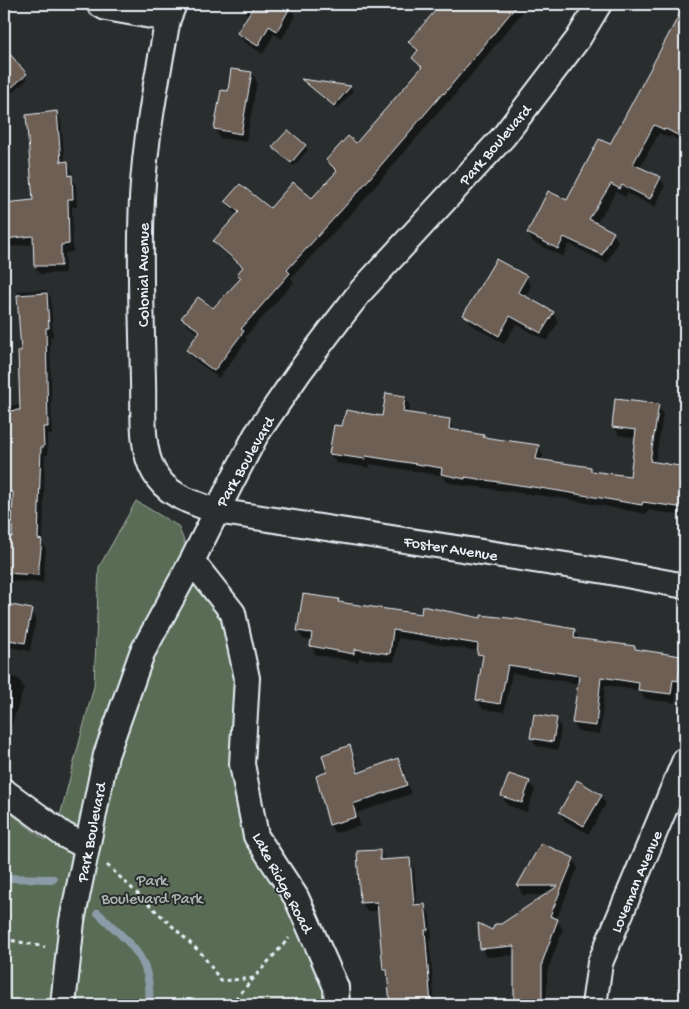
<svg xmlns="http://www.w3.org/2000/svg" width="689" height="1009" font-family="'Gochi Hand',sans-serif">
	<rect width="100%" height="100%" fill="#2a2d2e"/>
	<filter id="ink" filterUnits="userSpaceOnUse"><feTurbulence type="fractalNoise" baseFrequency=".02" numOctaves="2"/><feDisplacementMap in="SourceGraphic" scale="10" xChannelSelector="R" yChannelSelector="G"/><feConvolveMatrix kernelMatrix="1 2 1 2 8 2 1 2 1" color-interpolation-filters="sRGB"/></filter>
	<g filter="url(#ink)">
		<!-- green -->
		<path fill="#5a6c55" stroke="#a1aea6" d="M136 501 178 526 192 561 233 613 256 836 337 1005H4V808L45 840 61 812 94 686 99 567Z"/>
		<!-- shadow -->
		<path fill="#0007" d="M249 4H284L290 7 295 16 282 39 274 34 263 54 244 42 238 33 248 17 245 11Z
			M422 4H466L473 9 477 4H529L449 102 448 101 362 202 291 278 294 282 245 337 247 340 219 378 192 358 187 350 199 334 188 326 183 318 214 310 241 279 238 274 243 269 220 249 215 241 238 215 231 209 226 201 270 210 312 199 337 173 327 161 356 144 422 69 413 58 418 53 410 42 435 13Z
			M685 7V83L672 104 673 107 685 113V144L671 136 670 138 659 133 640 168 660 178 665 186 655 207 627 193 625 197 616 192 596 224 613 233 618 241 607 263 569 244 563 257 533 242 528 233 567 202 610 146Z
			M4 49 28 79 4 100Z
			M252 73 257 82 246 142 220 138 215 129 229 93Z
			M304 80 351 87 353 91 337 110Z
			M56 112 61 121 65 163H67L72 171 73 180 76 185 77 207H72L73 252 65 253V273L40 274 35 266 34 244 6 247 4 244V205L34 202Z
			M288 131 305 146 308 150 294 166 276 152 273 148Z
			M526 277 531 286 525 298 553 313 558 322 547 341 516 324 504 344 470 324 465 315Z
			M46 290 51 298 53 336 50 337 52 435H47L48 455H45L43 544 46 549 43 583 10 581 5 573 9 533H13L14 500H9L6 494H4V467H5L4 406 21 405 19 345H21L18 291Z
			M405 397 410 406 409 414 449 421 454 431 483 436 485 439 538 446 543 455 542 461 590 468 593 473 631 477 636 438 619 435 614 426 658 405 663 414 655 463 685 468V516L648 510 647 514 559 498 469 486V487L447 482 444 476 370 464V468L336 463 330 454 343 428 383 417Z
			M338 600 340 603 422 615 482 619 574 631 580 640 634 647 636 650 681 657 685 665 682 689 677 688 675 703 645 699 640 691 605 685 600 734 578 731 573 722 579 684 512 673 504 712 483 709 477 700 483 662 478 651 398 638 394 662 359 658 358 662 316 655 311 646 312 641 303 639 298 631Z
			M8 606 31 610 36 619 30 651 7 647 4 642V627Z
			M4 674 19 679 24 688 8 736 4 735Z
			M556 719 561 728 558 750 536 746 531 737Z
			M350 747 355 756 360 774 398 759 403 768 411 794 357 813 360 826 335 833 330 825 328 772Z
			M529 782 535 790 527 812 507 805 502 796Z
			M601 796 606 804 589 834 565 821 560 812Z
			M541 845 573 859 578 868 556 920 563 929 547 972V1005H515V955L486 957 481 948 493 931 547 895H523L518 886Z
			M380 851 385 861 409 860 414 868 417 906H425L430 915 432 938 429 939 435 1005H391L389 979 384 970 379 911H367L362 903Z
			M685 970V990L680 981Z"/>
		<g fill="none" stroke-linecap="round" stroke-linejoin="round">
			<!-- stream -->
			<path stroke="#8b9ca8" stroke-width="8" d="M4 878 53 879
				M98 913C129 943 153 957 149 1005"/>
		</g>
		<!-- building -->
		<path fill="#6e5f54" stroke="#e8f1f8" d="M255 4H292L277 31 269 26 258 46 237 33Z
			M441 4H518L444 94 443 93 357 193 287 270 290 273 241 329 244 331 214 371 186 350 200 331 181 318 198 297 213 308 241 278 237 274 243 267 213 241 239 212 225 201 240 184 270 208 293 182 312 198 337 171 326 160 348 136 356 143 422 67 412 58 418 50 408 42Z
			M685 4V139L666 129 665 130 654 125 633 164 661 177 650 199 622 185 620 189 611 184 589 219 614 232 602 255 564 237 558 249 527 233 548 191 567 200 599 139 610 144Z
			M4 47 27 74 4 94Z
			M231 69 252 72 241 134 214 129 221 90 228 91Z
			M301 79 351 86 334 106Z
			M57 111 61 162 68 161 69 176 72 175 73 199H68L69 244 61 245V266H34L33 236 4 239V203L33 200 26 115Z
			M288 130 306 145 291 163 272 147Z
			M496 259 527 276 518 292 554 312 541 333 510 316 499 336 463 315Z
			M47 293 49 328H46L48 427H43L44 447H41L38 539 42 540 38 575 4 573 8 537H12L13 492 4 491V411L20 410 18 351H21L17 295Z
			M386 393 405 396 403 412 450 419 449 429 484 435 483 437 539 445 536 459 591 467V471L630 476 636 430 612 427 615 399 659 404 650 461 685 467V508L643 502 642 505 553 490 465 477V479L441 474 442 468 366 456 365 459 329 454 334 425 342 426 346 410 382 416Z
			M303 594 339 599 338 602 421 614 422 606 481 618V615L517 619 575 629 574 638 635 646V649L681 656 678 681 673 680 671 694 638 690 639 683 601 677 596 726 572 723 579 676 508 665 500 704 476 700 483 655 477 654 478 644 393 630 390 654 354 649V654L310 646 312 633 297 631Z
			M7 604 32 609 25 643 4 639V621Z
			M534 714 557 718 553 742 530 738Z
			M350 745 358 773 398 758 407 785 353 804 356 817 329 825 316 776 327 772 322 755Z
			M509 774 530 781 522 803 501 796Z
			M577 780 602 795 584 826 559 812Z
			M541 843 574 858 550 916 558 919 542 963V1005H514V946L480 949 478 923 492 930 495 924H501L558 886H517Z
			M380 850V860L410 858 414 905 425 904 428 930H425L431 1005H390L387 970H383L377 902 360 903 357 851Z"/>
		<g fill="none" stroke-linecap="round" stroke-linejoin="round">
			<!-- street casing -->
			<g stroke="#e8f1f8" stroke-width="28">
				<path id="street" d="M99 4 106 8 168 19
					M174 4 168 19C157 78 145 138 142 199 139 260 142 321 143 382 144 408 140 448 154 472 167 496 191 502 216 511L605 571 685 586
					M192 561 233 613 247 678 242 764 256 836 296 897 336 987 337 1005
					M4 791 64 835 87 847
					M63 1005 72 921 106 755 142 653 192 561 231 483 256 435 300 371 337 322 361 291 504 136 578 39 599 4
					M594 1005 600 963 685 760"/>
			</g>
			<!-- path -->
			<path stroke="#e8f1f8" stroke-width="3" stroke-dasharray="4 4" stroke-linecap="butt" d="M107 865 202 954 221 981 255 978
				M4 939 45 947
				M230 1005 289 938"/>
			<!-- street -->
			<use href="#street" stroke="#2a2d2e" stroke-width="24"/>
		</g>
	</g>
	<g text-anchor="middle" stroke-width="4" stroke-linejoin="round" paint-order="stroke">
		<!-- street labels -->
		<g font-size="16" fill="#e8f1f8" stroke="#2a2d2e">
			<text transform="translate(494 144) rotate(-49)" y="6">Park Boulevard</text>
			<text transform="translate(142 275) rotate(-90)" y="6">Colonial Avenue</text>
			<text transform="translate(244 461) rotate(-60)" y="6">Park Boulevard</text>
			<text transform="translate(451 547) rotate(9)" y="6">Foster Avenue</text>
			<text transform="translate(90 832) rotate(-79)" y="6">Park Boulevard</text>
			<text transform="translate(635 881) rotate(-67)" y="6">Loveman Avenue</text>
			<text transform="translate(284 882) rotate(62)" y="6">Lake Ridge Road</text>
		</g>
		<!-- park labels -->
		<g font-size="16" fill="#a8b5af" stroke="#2a2d2e">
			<text x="152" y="885">Park<tspan x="152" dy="18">Boulevard Park</tspan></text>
		</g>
	</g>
	<!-- margin -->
	<rect width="689" height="1009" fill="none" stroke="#2a2d2e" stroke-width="20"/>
	<rect x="10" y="10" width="669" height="989" fill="none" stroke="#e8f1f8" stroke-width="2" filter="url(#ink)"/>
</svg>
